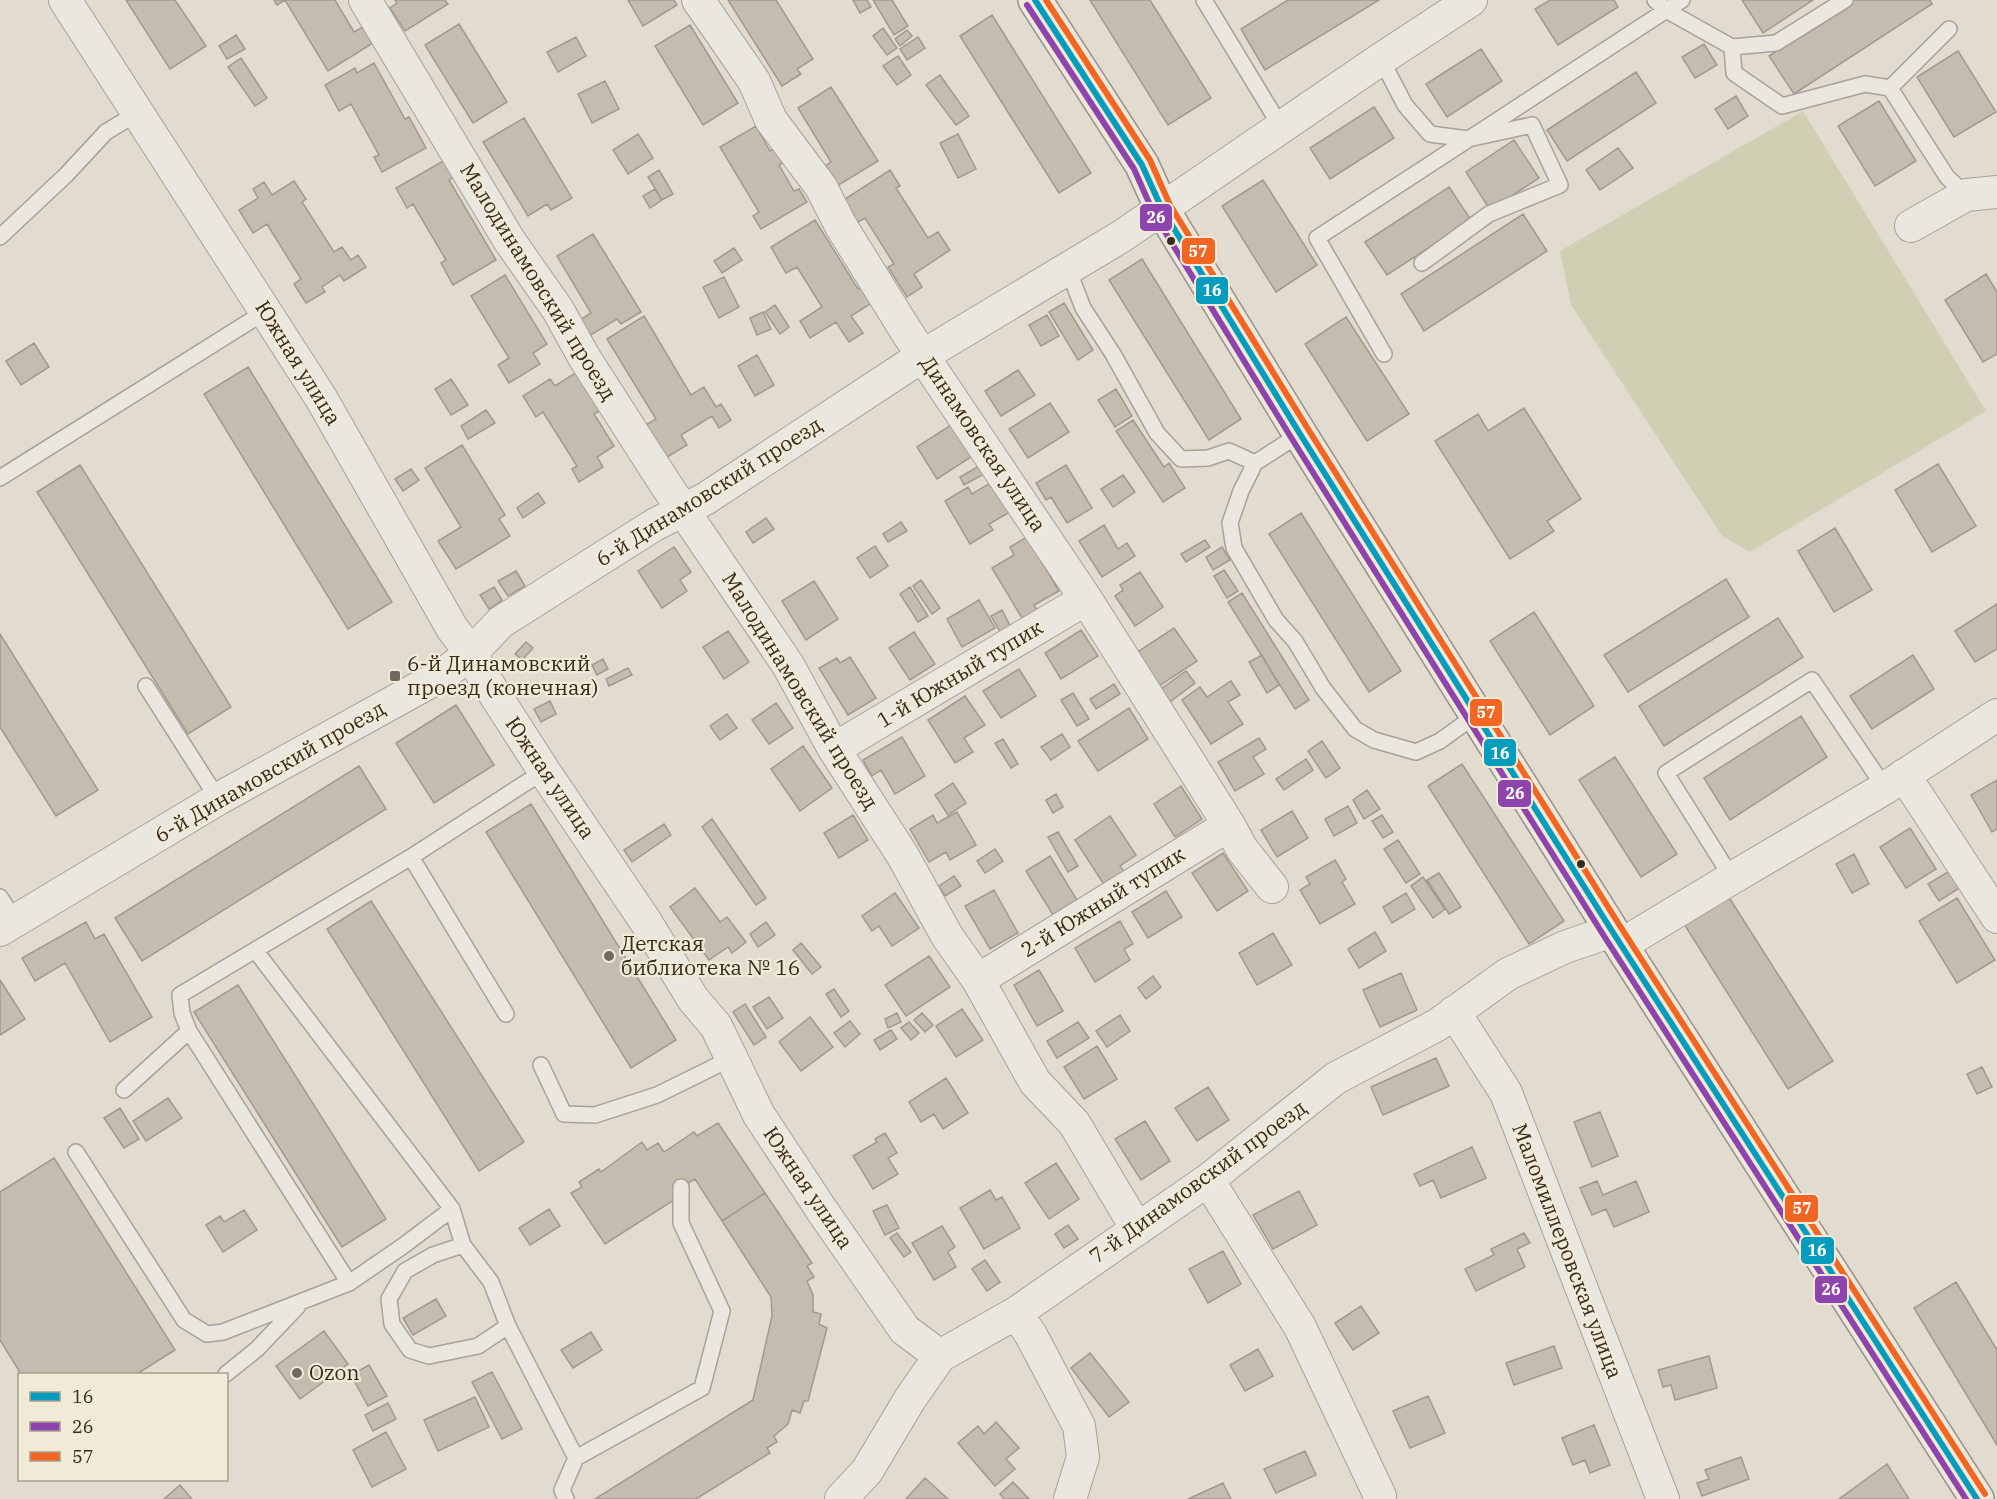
<svg xmlns="http://www.w3.org/2000/svg" width="1997" height="1499" font-family="'IBM Plex Serif',serif">
	<rect width="100%" height="100%" fill="#e1dccf"/>
	<!-- green -->
	<path fill="#cfd0b3" d="M1803 111 1986 411 1750 552 1722 536 1571 305 1560 251Z"/>
	<!-- building -->
	<path fill="#c5bcb0" stroke="#a1998f" stroke-width="1.5" d="M126 0H175L206 46 170 69Z
		M274 0H335L354 32 363 27 373 43 328 71 285 0 277 5Z
		M395 0H445L448 4 405 31 390 8 397 3Z
		M628 0H674L677 5 643 26Z
		M728 0H776L813 59 797 69 801 74 782 86Z
		M853 0H867L871 7 860 13Z
		M873 0H892L908 26 894 35Z
		M1090 0H1150L1211 98 1168 125Z
		M1288 0H1379L1265 70 1241 29Z
		M1550 0H1614L1618 7 1558 45 1535 9Z
		M1742 0H1813L1763 33Z
		M1854 0H1930L1932 4 1794 94 1769 56Z
		M992 15 1091 173 1059 193 960 36Z
		M459 24 507 102 473 123 425 45Z
		M690 25 738 103 703 125 655 46Z
		M883 28 897 48 887 55 873 36Z
		M907 30 912 36 900 46 895 39Z
		M236 35 245 49 227 59 219 46Z
		M576 37 586 56 558 72 547 52Z
		M918 37 925 48 907 60 900 49Z
		M1704 44 1717 65 1695 78 1682 57Z
		M1481 49 1502 81 1447 117 1426 84Z
		M1958 51 1996 112 1954 137 1917 77Z
		M898 56 911 75 897 85 883 66Z
		M241 58 267 98 255 106 228 67Z
		M374 63 405 119 409 117 426 148 382 172 374 157 379 155 351 104 339 111 325 85 355 68 357 73Z
		M1636 72 1656 103 1567 161 1547 130Z
		M940 75 969 116 956 125 926 85Z
		M605 81 619 109 592 123 578 94Z
		M831 87 878 161 837 186 825 166 831 162 798 108Z
		M1736 96 1748 116 1728 129 1715 109Z
		M1879 101 1916 161 1875 186 1838 126Z
		M1374 107 1394 138 1330 179 1310 148Z
		M524 118 572 198 551 210 547 204 528 216 483 142Z
		M756 126 770 151 780 145 789 159 779 165 794 191 799 189 807 202 761 229 753 216 759 212 720 147Z
		M638 134 653 158 628 174 613 150Z
		M958 134 976 169 958 178 940 143Z
		M1514 140 1539 178 1490 210 1466 172Z
		M1618 148 1633 168 1600 190 1586 170Z
		M445 160 455 176 449 180 496 260 453 285 441 263 446 260 413 204 407 208 396 188Z
		M659 170 673 194 662 200 648 177Z
		M890 170 900 186 896 188 928 238 938 232 950 250 914 274 922 287 907 297 888 267 894 264 865 218 856 223 842 201Z
		M1263 180 1317 265 1276 292 1222 206Z
		M294 181 306 199 302 202 334 252 342 247 351 260 358 255 366 267 344 281 340 275 322 287 325 292 306 303 294 284 301 279 267 224 253 233 239 210 258 198 253 189 264 182 272 195Z
		M1449 187 1471 220 1387 275 1365 242Z
		M655 189 662 200 650 208 643 196Z
		M1523 214 1547 251 1424 331 1401 294Z
		M815 220 858 289 868 283 878 299 851 316 863 333 849 342 836 322 810 338 800 321 822 307 797 267 786 273 771 247Z
		M593 234 641 312 621 324 617 319 589 336 580 320 591 313 557 256Z
		M734 248 742 260 722 273 714 261Z
		M1142 259 1241 419 1209 440 1109 280Z
		M1986 274 1997 292V354L1983 362 1945 300Z
		M505 275 547 344 533 353 540 364 509 383 498 365 509 358 471 296Z
		M724 277 739 307 719 318 703 287Z
		M1064 303 1093 350 1078 360 1049 312Z
		M775 305 789 327 780 334 765 312Z
		M763 312 771 329 757 335 750 318Z
		M1047 315 1059 336 1041 346 1029 325Z
		M644 316 691 395 704 387 716 407 721 404 731 420 719 428 712 416 681 435 687 445 664 459 644 426 656 419 607 339Z
		M1346 317 1409 414 1367 441 1305 344Z
		M34 343 49 367 21 385 6 361Z
		M757 355 774 385 755 396 738 366Z
		M248 367 392 602 348 629 204 394Z
		M1018 370 1035 395 1001 416 985 391Z
		M577 372 601 410 594 414 614 446 597 457 603 467 579 482 572 469 577 466 543 412 536 417 523 396 550 379 555 386Z
		M451 379 468 405 451 415 435 389Z
		M1116 389 1132 416 1115 427 1098 400Z
		M1050 403 1069 432 1028 458 1009 429Z
		M1524 408 1581 499 1547 521 1554 531 1510 559 1435 441 1478 414 1488 431Z
		M486 410 495 423 468 439 461 426Z
		M1133 420 1164 467 1169 463 1185 488 1163 502 1116 431Z
		M954 423 974 455 937 479 917 447Z
		M462 445 505 515 499 519 510 536 456 569 438 541 461 527 425 468Z
		M1938 464 1976 526 1932 552 1895 490Z
		M80 465 231 707 188 734 37 492Z
		M1066 465 1092 508 1067 523 1051 497 1046 500 1036 483Z
		M979 466 984 474 964 485 960 477Z
		M411 469 419 480 403 491 395 479Z
		M1123 475 1135 492 1113 507 1101 489Z
		M992 482 1010 512 989 524 993 530 970 544 945 501 968 487 972 494Z
		M538 493 545 503 523 518 517 508Z
		M1301 513 1401 671 1369 692 1269 534Z
		M766 518 774 529 753 543 746 532Z
		M901 522 907 531 888 542 883 534Z
		M1104 525 1118 549 1127 543 1135 556 1102 577 1079 541Z
		M1835 528 1872 590 1834 612 1798 551Z
		M1027 537 1059 591 1034 605 1040 615 1025 623 992 568 1014 555 1010 547Z
		M1205 540 1210 547 1186 562 1181 554Z
		M875 546 888 566 870 578 857 558Z
		M674 547 691 572 680 580 687 591 662 608 638 571Z
		M1222 547 1230 560 1213 570 1206 557Z
		M1224 570 1238 591 1227 598 1214 576Z
		M516 571 525 586 508 596 498 581Z
		M1140 572 1163 607 1135 626 1115 596 1123 590 1120 585Z
		M1726 579 1749 617 1628 692 1604 655Z
		M921 580 940 608 932 614 913 586Z
		M814 581 838 619 806 640 782 601Z
		M494 587 502 600 489 609 480 595Z
		M910 587 928 616 918 622 900 594Z
		M1242 593 1309 700 1295 709 1228 602Z
		M979 600 995 628 962 647 947 619Z
		M1997 604V649L1975 662 1955 631Z
		M1002 610 1013 631 1003 637 991 616Z
		M1534 612 1594 706 1550 735 1490 641Z
		M1778 618 1803 657 1664 746 1639 706Z
		M1174 628 1197 661 1159 686 1136 653Z
		M1081 630 1098 656 1061 679 1045 653Z
		M728 631 749 662 724 679 703 647Z
		M914 632 935 664 910 680 889 648Z
		M0 634 98 790 56 816 0 727Z
		M526 642 533 648 522 660 515 654Z
		M1262 655 1279 685 1267 693 1249 662Z
		M1913 655 1934 689 1872 729 1850 696Z
		M850 657 876 698 848 715 819 668 837 658 840 663Z
		M603 659 608 669 597 675 592 665Z
		M628 668 632 675 609 686 606 679Z
		M1019 669 1036 696 1001 718 983 691Z
		M1186 671 1195 683 1170 702 1161 689Z
		M1231 681 1240 695 1228 702 1243 724 1211 744 1182 700 1200 687 1207 697Z
		M1114 684 1120 694 1096 709 1090 699Z
		M1073 693 1089 719 1077 726 1061 700Z
		M965 696 985 725 964 738 973 752 955 763 928 720Z
		M550 701 556 714 541 722 534 709Z
		M776 703 793 728 769 744 752 720Z
		M456 705 494 765 434 803 396 743Z
		M1129 708 1148 739 1098 771 1078 741Z
		M727 714 737 728 720 740 710 726Z
		M1801 716 1827 757 1730 820 1704 778Z
		M1062 734 1070 747 1051 760 1041 747Z
		M902 737 925 776 895 794 881 770 872 776 863 760Z
		M1259 738 1266 749 1253 757 1264 774 1235 791 1218 762Z
		M1003 739 1018 764 1011 768 995 743Z
		M1322 741 1340 768 1326 778 1308 751Z
		M803 746 832 788 800 811 771 769Z
		M1615 757 1677 854 1641 877 1579 780Z
		M1306 759 1313 770 1284 790 1276 779Z
		M1462 764 1564 921 1529 944 1428 786Z
		M359 766 386 809 142 961 115 918Z
		M1997 780V829L1992 832 1971 795Z
		M953 783 966 803 948 815 935 795Z
		M1181 786 1202 819 1175 837 1154 804Z
		M1367 790 1380 809 1364 819 1353 800Z
		M1056 794 1063 807 1053 813 1046 800Z
		M531 804 676 1040 631 1068 486 832Z
		M1348 806 1357 823 1334 836 1325 819Z
		M1292 811 1308 838 1277 857 1261 830Z
		M957 812 976 845 950 860 946 852 929 862 910 829 933 815 937 823Z
		M853 815 868 840 839 858 824 833Z
		M1382 815 1393 832 1383 838 1372 821Z
		M1110 816 1136 855 1120 866 1125 873 1105 886 1075 840Z
		M712 819 766 898 756 905 702 827Z
		M664 824 671 835 632 862 624 850Z
		M1910 828 1936 869 1906 888 1880 847Z
		M1058 832 1078 866 1068 872 1048 837Z
		M1398 840 1420 874 1406 883 1384 849Z
		M995 849 1003 861 985 873 977 861Z
		M1223 853 1248 891 1217 911 1192 873Z
		M1854 854 1869 884 1852 893 1836 864Z
		M1050 856 1077 900 1053 915 1026 871Z
		M1335 860 1346 879 1342 882 1355 904 1320 924 1300 890 1310 884 1306 877Z
		M1951 870 1961 887 1939 901 1928 884Z
		M1439 873 1461 907 1449 914 1427 880Z
		M954 876 961 886 945 896 939 886Z
		M1423 877 1445 909 1433 918 1411 886Z
		M695 888 720 922 727 917 746 942 732 953 728 947 709 960 670 907Z
		M1723 888 1833 1061 1788 1089 1679 916Z
		M994 890 1018 933 990 949 965 906Z
		M1166 891 1182 917 1148 938 1132 912Z
		M895 893 919 928 892 946 879 926 872 931 862 916Z
		M1406 893 1415 909 1392 923 1383 907Z
		M1957 898 1995 960 1957 983 1919 921Z
		M371 901 524 1142 479 1171 327 929Z
		M1120 921 1133 944 1124 949 1130 960 1095 982 1075 948Z
		M86 922 95 939 104 934 152 1017 110 1042 65 963 35 981 22 958Z
		M766 922 775 935 758 947 750 934Z
		M1375 932 1386 951 1359 968 1348 949Z
		M1273 933 1292 965 1257 985 1239 953Z
		M801 943 821 967 812 974 793 950Z
		M929 956 950 987 906 1016 885 985Z
		M1039 970 1063 1011 1037 1026 1014 985Z
		M1401 973 1417 1010 1380 1027 1363 990Z
		M1153 976 1161 987 1146 999 1138 988Z
		M0 980 25 1019 0 1035Z
		M238 985 386 1219 342 1247 194 1012Z
		M834 989 849 1011 841 1017 826 994Z
		M769 997 783 1018 767 1029 753 1007Z
		M745 1004 766 1037 754 1045 733 1012Z
		M962 1009 983 1040 956 1057 936 1026Z
		M897 1013 901 1022 888 1028 885 1019Z
		M922 1013 933 1025 925 1032 914 1020Z
		M1120 1015 1130 1031 1107 1047 1096 1031Z
		M810 1017 833 1047 801 1071 779 1042Z
		M850 1021 860 1034 845 1047 834 1033Z
		M909 1022 919 1033 911 1040 901 1028Z
		M1078 1022 1089 1038 1057 1058 1047 1041Z
		M891 1030 897 1039 880 1050 874 1040Z
		M1097 1046 1117 1079 1084 1099 1064 1067Z
		M1436 1058 1449 1086 1383 1115 1371 1087Z
		M1982 1067 1992 1087 1977 1094 1967 1074Z
		M946 1078 968 1113 943 1129 934 1114 921 1122 909 1102Z
		M1208 1087 1229 1120 1197 1141 1175 1108Z
		M168 1098 182 1118 146 1141 133 1121Z
		M120 1108 139 1139 124 1148 104 1118Z
		M1600 1112 1618 1156 1592 1167 1574 1122Z
		M1145 1121 1170 1161 1141 1180 1115 1139Z
		M718 1123 765 1193 722 1221 695 1179 681 1187 674 1200 605 1244 571 1193 582 1187 579 1182 599 1169 601 1172 642 1142 647 1150 658 1143 664 1152 694 1132 697 1136Z
		M885 1133 897 1153 888 1158 898 1174 873 1189 853 1156 877 1142 875 1139Z
		M1472 1147 1486 1178 1441 1198 1433 1180 1420 1186 1414 1174Z
		M54 1158 175 1350 137 1374H21L0 1340V1192Z
		M1056 1163 1079 1199 1049 1219 1025 1183Z
		M1597 1181 1603 1195 1636 1181 1649 1212 1614 1227 1606 1209 1592 1215 1580 1188Z
		M990 1190 996 1200 1002 1197 1020 1228 984 1249 960 1208Z
		M1299 1191 1317 1225 1273 1249 1253 1215Z
		M765 1193 812 1263 807 1266 814 1277 807 1281 813 1295V1312L821 1314 819 1324 827 1328 808 1401H804L800 1413 792 1410 788 1424 774 1436 777 1442 767 1448 770 1453 696 1499H595L753 1400 772 1316 771 1297 722 1221Z
		M887 1205 899 1228 885 1235 873 1211Z
		M549 1209 560 1226 530 1245 519 1228Z
		M244 1210 257 1230 223 1252 206 1225 220 1216 224 1222Z
		M1068 1225 1078 1239 1064 1248 1055 1234Z
		M942 1226 955 1247 948 1252 956 1267 934 1280 912 1243Z
		M897 1233 911 1252 904 1257 890 1238Z
		M1524 1233 1530 1243 1517 1249 1525 1267 1476 1291 1465 1269 1494 1255 1491 1249Z
		M1223 1251 1241 1284 1208 1303 1189 1269Z
		M985 1260 1000 1282 987 1291 972 1269Z
		M1956 1282 1997 1350V1445L1914 1308Z
		M436 1299 446 1316 413 1335 403 1318Z
		M1361 1306 1379 1333 1353 1350 1335 1323Z
		M324 1331 348 1364 300 1399 276 1366Z
		M591 1332 602 1350 573 1368 561 1350Z
		M1554 1346 1562 1368 1514 1385 1506 1363Z
		M1258 1349 1273 1376 1245 1391 1230 1365Z
		M1090 1353 1129 1402 1109 1417 1071 1368Z
		M1709 1356 1717 1388 1675 1400 1671 1385 1663 1387 1658 1370Z
		M369 1365 387 1396 368 1406 351 1375Z
		M492 1372 522 1429 502 1439 472 1382Z
		M1428 1396 1445 1433 1410 1448 1393 1411Z
		M475 1397 489 1427 438 1451 424 1420Z
		M388 1403 396 1419 373 1431 365 1415Z
		M996 1422 1019 1448 1006 1459 1015 1469 995 1486 958 1443 978 1426 984 1434Z
		M1594 1425 1610 1465 1590 1473 1585 1460 1573 1465 1562 1438Z
		M386 1432 406 1469 372 1487 353 1450Z
		M1305 1451 1316 1475 1276 1493 1264 1469Z
		M1741 1457 1749 1479 1702 1496 1697 1483 1709 1479 1705 1470Z
		M1887 1464 1909 1499H1839Z
		M925 1478 948 1499H906Z
		M1013 1482 1029 1499H1004L1000 1494Z
		M1223 1483 1231 1499H1188Z
		M180 1485 192 1499H164Z"/>
	<g fill="none" stroke-linecap="round" stroke-linejoin="round">
		<!-- lane casing -->
		<g stroke="#a7a197" stroke-width="18">
			<path id="lane" d="M1204 0 1281 127
				M1655 0 1666 10 1732 47 1734 73 1782 106 1865 84 1890 88 1947 177 1966 195
				M1732 47 1776 43 1845 0
				M1381 59 1405 105 1430 134 1468 139 1532 125 1560 185 1489 214 1422 263
				M1890 88 1949 29
				M0 237 66 175 106 132 139 112
				M1068 269 1083 308 1113 354 1157 433 1181 459 1208 458 1229 451 1255 463 1241 491 1230 523 1234 548 1276 620 1295 641 1323 688 1355 729 1374 740 1416 752 1440 741 1476 715
				M1384 354 1317 238 1682 0
				M1255 463 1300 434
				M0 478 266 311
				M146 686 218 799
				M411 857 506 1014
				M1732 878 1666 773 1812 680 1885 788
				M0 897 15 921
				M255 950 452 1209 463 1245 491 1282 508 1326
				M189 1031 349 1283
				M541 1065 564 1114 595 1115 657 1095 730 1059
				M124 1090 189 1031 182 1013 180 995 411 857 544 771
				M76 1152 184 1320 207 1334 223 1332 349 1283 403 1246 452 1209
				M463 1245 433 1255 405 1271 389 1299 392 1324 410 1350 429 1356 478 1346 508 1326 576 1458 562 1490 566 1499
				M226 1374 257 1349 298 1306
				M576 1458 702 1388 722 1311 681 1223V1187"/>
		</g>
		<!-- street casing -->
		<g stroke="#a7a197" stroke-width="34">
			<path id="street" d="M65 0 321 398 452 628 471 653 483 676 544 771 646 922 693 999 716 1026 759 1115 823 1212 905 1330 940 1356
				M365 0 509 240 558 310 584 357 666 485 788 665 834 749 903 856 947 936 978 980 1035 1082 1074 1123 1137 1229
				M698 0 754 81 771 120 821 187 841 226 908 334 1086 599 1229 825 1242 849 1272 887
				M1911 226 1966 195 1997 192
				M834 749 1086 599
				M1904 775 1997 917
				M0 930 218 799 444 674 471 653 501 622 654 525 705 499 924 355 1122 236 1381 59 1471 0
				M1621 945 1732 878 1885 788 1997 715
				M978 980 1229 825
				M1454 1012 1506 1093 1663 1499
				M1208 1180 1300 1327 1380 1496
				M1016 1313 1031 1335 1079 1426 1083 1457 1070 1499
				M841 1499 867 1471 910 1399 940 1356 1016 1313 1208 1180 1336 1078 1437 1025 1508 974 1565 947 1612 931"/>
		</g>
		<!-- secondary casing -->
		<g stroke="#979188" stroke-width="36">
			<path id="secondary" d="M1035 0 1142 165 1162 209 1300 434 1612 931 1977 1499"/>
		</g>
		<!-- lane -->
		<use href="#lane" stroke="#eae7e0" stroke-width="15"/>
		<!-- street -->
		<use href="#street" stroke="#eae7e0" stroke-width="32"/>
		<!-- secondary -->
		<use href="#secondary" stroke="#eae7e0" stroke-width="33"/>
		<!-- bus-1 casing -->
		<g stroke="#f2ead6" stroke-width="10">
			<path id="bus-1" d="M1035 0 1142 165 1162 209 1300 434 1612 931 1977 1499"/>
		</g>
		<!-- bus-2 casing -->
		<g stroke="#f2ead6" stroke-width="10">
			<path id="bus-2" d="M1027 5 1134 169 1154 214 1292 439 1604 936 1966 1499"/>
		</g>
		<!-- bus-3 casing -->
		<g stroke="#f2ead6" stroke-width="10">
			<path id="bus-3" d="M1046 0 1150 160 1170 205 1308 429 1620 926 1985 1494"/>
		</g>
		<!-- bus-1 -->
		<use href="#bus-1" stroke="#059cbd" stroke-width="6"/>
		<!-- bus-2 -->
		<use href="#bus-2" stroke="#8e44ad" stroke-width="6"/>
		<!-- bus-3 -->
		<use href="#bus-3" stroke="#f26522" stroke-width="6"/>
	</g>
	<!-- markers -->
	<g fill="#352b20" stroke="#f2ead6" stroke-width="2">
		<circle cx="1171" cy="241" r="5"/>
		<circle cx="1581" cy="864" r="5"/>
	</g>
	<g fill="#71695d" stroke="#f2ead6" stroke-width="2">
		<rect x="389" y="670" width="12" height="12" rx="3"/>
		<circle cx="609" cy="956" r="6"/>
		<circle cx="297" cy="1373" r="6"/>
	</g>
	<g text-anchor="middle" stroke-width="4.5" stroke-linejoin="round" paint-order="stroke">
		<!-- street labels -->
		<g font-size="21" fill="#352b20" stroke="#f2ead6">
			<text transform="translate(538 282) rotate(58)" y="7">Малодинамовский проезд</text>
			<text transform="translate(298 363) rotate(58)" y="7">Южная улица</text>
			<text transform="translate(983 444) rotate(56)" y="7">Динамовская улица</text>
			<text transform="translate(709 492) rotate(-32)" y="7">6-й Динамовский проезд</text>
			<text transform="translate(960 674) rotate(-31)" y="7">1-й Южный тупик</text>
			<text transform="translate(800 691) rotate(58)" y="7">Малодинамовский проезд</text>
			<text transform="translate(270 772) rotate(-30)" y="7">6-й Динамовский проезд</text>
			<text transform="translate(550 778) rotate(56)" y="7">Южная улица</text>
			<text transform="translate(1103 902) rotate(-32)" y="7">2-й Южный тупик</text>
			<text transform="translate(1198 1182) rotate(-36)" y="7">7-й Динамовский проезд</text>
			<text transform="translate(808 1188) rotate(56)" y="7">Южная улица</text>
			<text transform="translate(1567 1251) rotate(69)" y="7">Маломиллеровская улица</text>
		</g>
		<!-- poi labels -->
		<g font-size="21" fill="#352b20" stroke="#f2ead6" text-anchor="start">
			<text x="407" y="671">6-й Динамовский<tspan x="407" dy="24">проезд (конечная)</tspan></text>
			<text x="621" y="951">Детская<tspan x="621" dy="24">библиотека № 16</tspan></text>
			<text x="309" y="1380">Ozon</text>
		</g>
	</g>
	<g stroke="#f2ead6" stroke-width="2">
		<rect x="1139" y="203" width="34" height="29" rx="6" fill="#8e44ad"/>
		<rect x="1181" y="237" width="35" height="28" rx="6" fill="#f26522"/>
		<rect x="1195" y="276" width="34" height="29" rx="6" fill="#059cbd"/>
		<rect x="1469" y="698" width="34" height="29" rx="6" fill="#f26522"/>
		<rect x="1483" y="738" width="34" height="29" rx="6" fill="#059cbd"/>
		<rect x="1497" y="779" width="35" height="29" rx="6" fill="#8e44ad"/>
		<rect x="1784" y="1194" width="35" height="29" rx="6" fill="#f26522"/>
		<rect x="1800" y="1236" width="35" height="29" rx="6" fill="#059cbd"/>
		<rect x="1814" y="1275" width="34" height="29" rx="6" fill="#8e44ad"/>
	</g>
	<g font-size="16" text-anchor="middle" font-weight="bold" fill="#fff">
		<text x="1156" y="223">26</text>
		<text x="1198" y="257">57</text>
		<text x="1212" y="296">16</text>
		<text x="1486" y="718">57</text>
		<text x="1500" y="759">16</text>
		<text x="1515" y="799">26</text>
		<text x="1802" y="1214">57</text>
		<text x="1817" y="1256">16</text>
		<text x="1831" y="1295">26</text>
	</g>
	<!-- legend -->
	<rect x="18" y="1373" width="210" height="108" fill="#f2ead6" stroke="#a69e8d" stroke-width="1.5"/>
	<rect x="30" y="1392" width="30" height="9" fill="#059cbd" stroke="#a69e8d" stroke-width="1.5"/>
	<text x="72" y="1403" font-size="18" fill="#352b20">16</text>
	<rect x="30" y="1422" width="30" height="9" fill="#8e44ad" stroke="#a69e8d" stroke-width="1.5"/>
	<text x="72" y="1433" font-size="18" fill="#352b20">26</text>
	<rect x="30" y="1452" width="30" height="9" fill="#f26522" stroke="#a69e8d" stroke-width="1.5"/>
	<text x="72" y="1463" font-size="18" fill="#352b20">57</text>
</svg>
